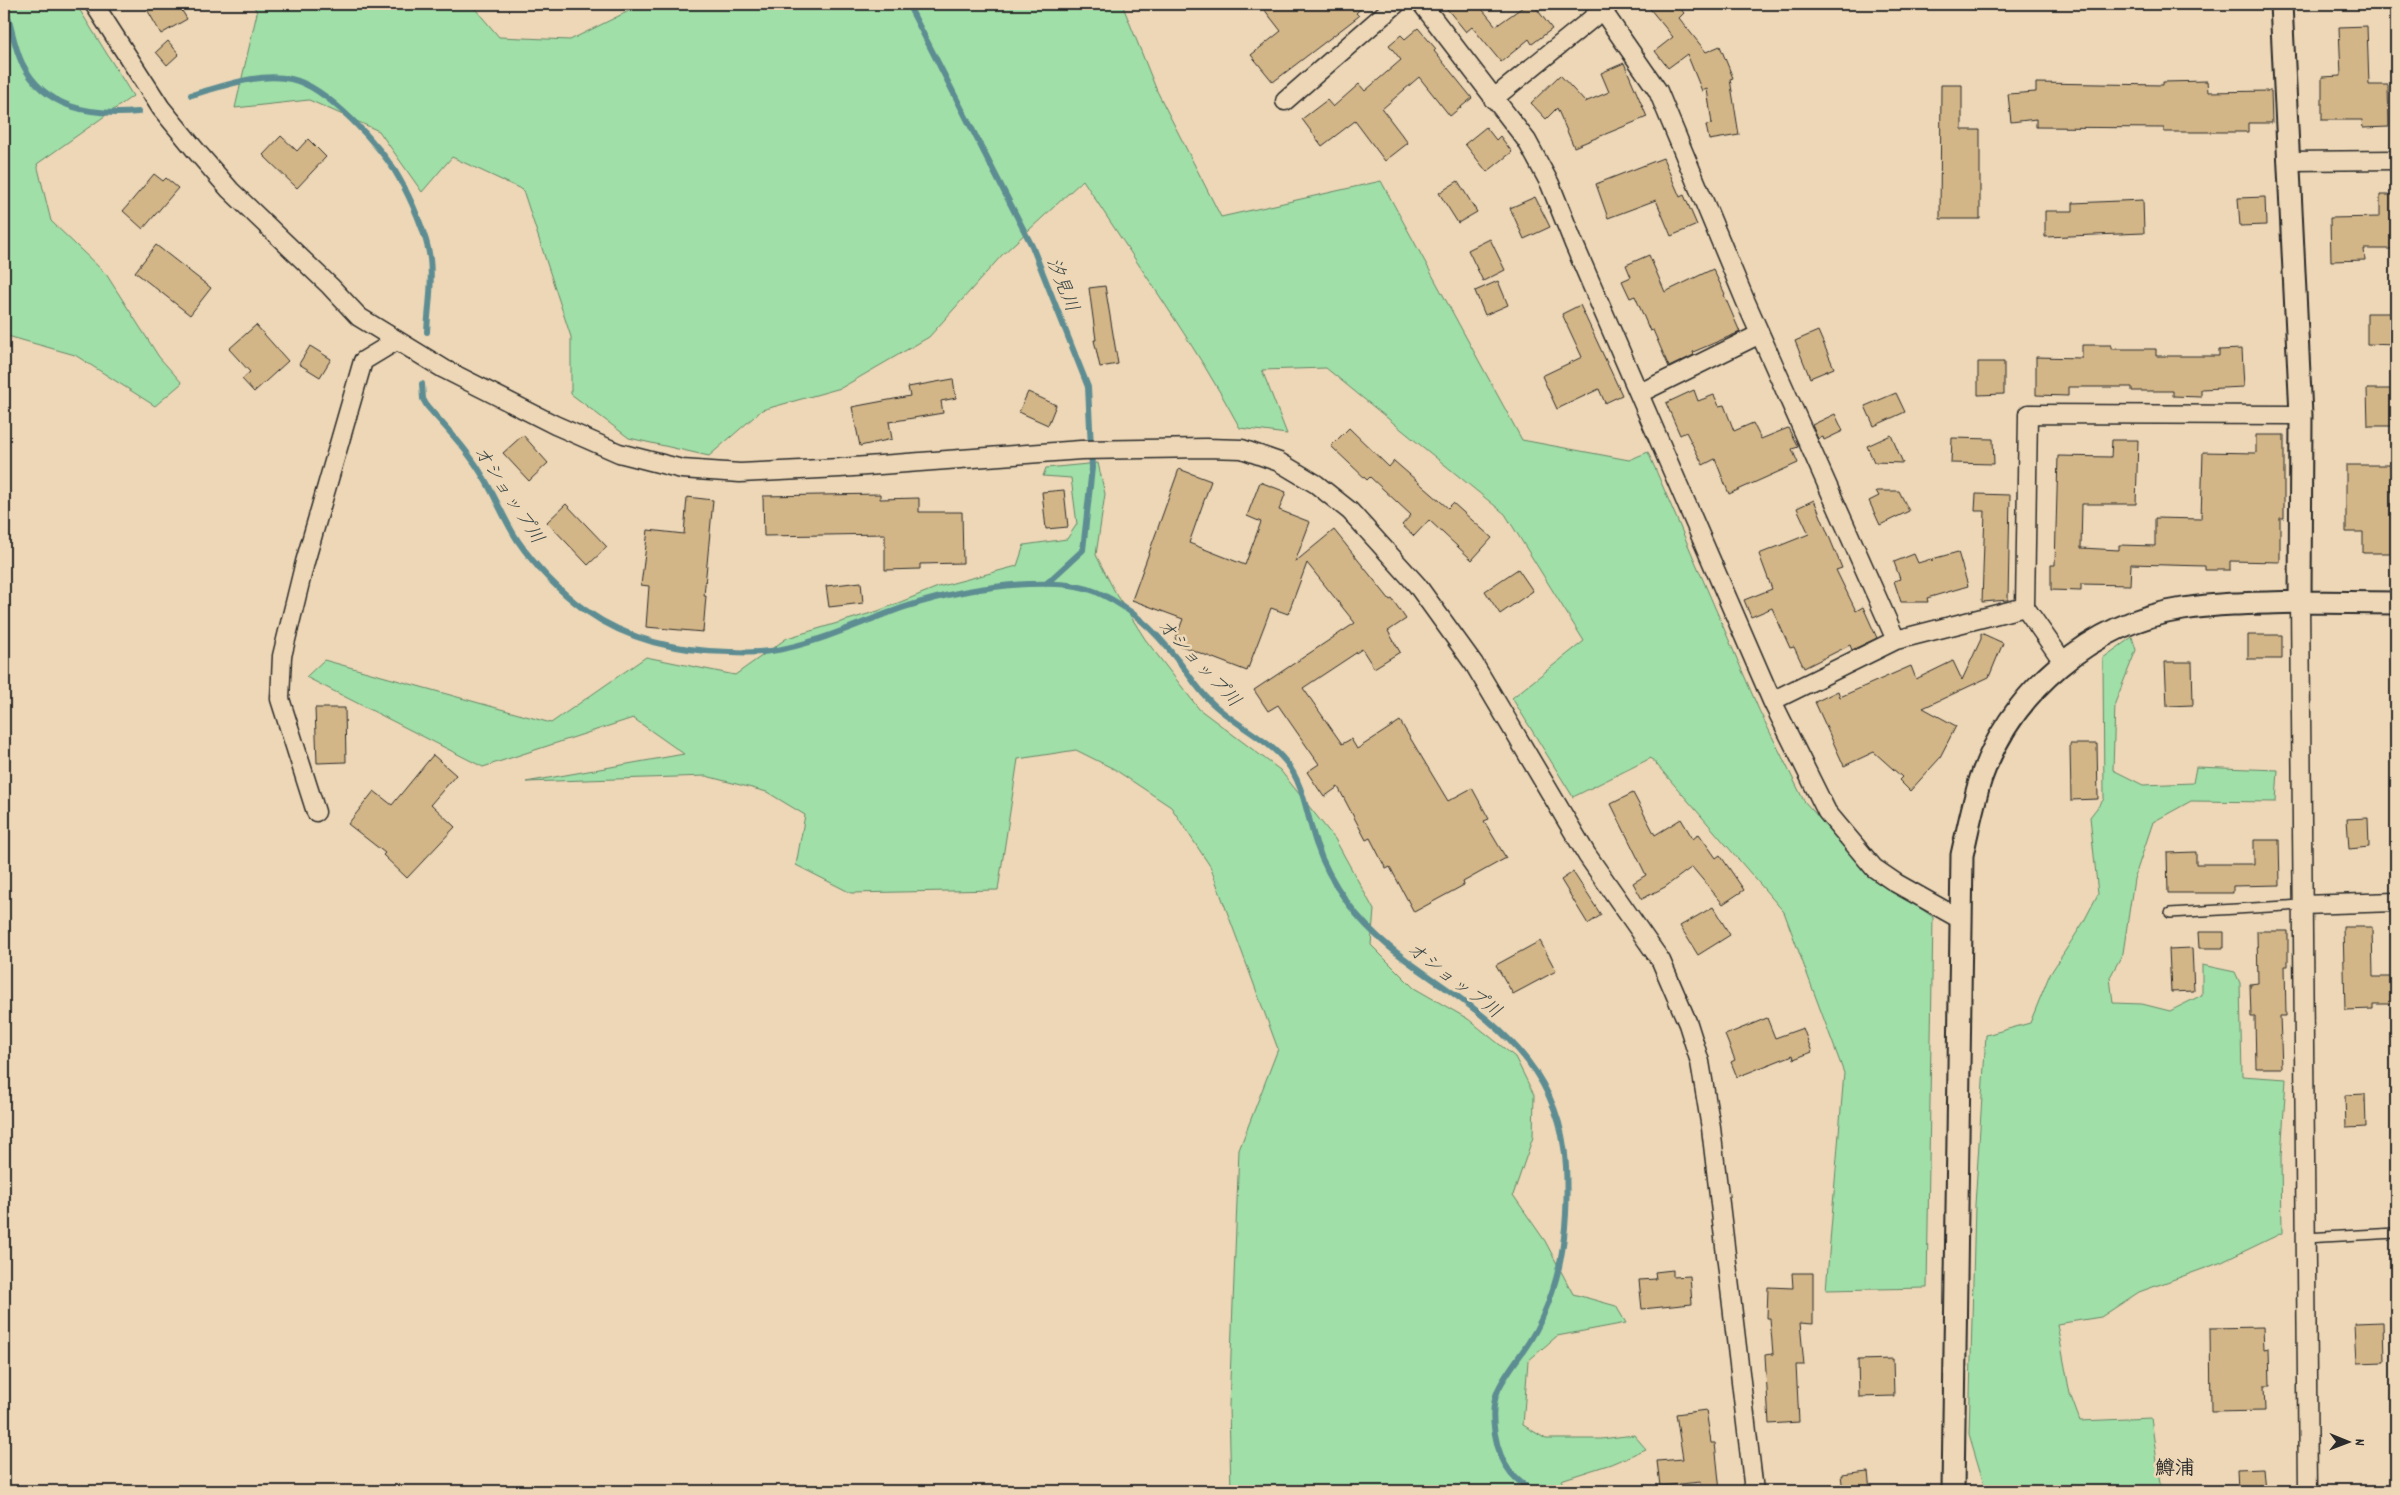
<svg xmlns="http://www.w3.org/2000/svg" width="2400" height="1495" font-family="Dekko,'Klee One',sans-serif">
	<rect width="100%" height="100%" fill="#edd7b6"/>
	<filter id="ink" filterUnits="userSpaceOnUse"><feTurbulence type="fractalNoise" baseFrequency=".02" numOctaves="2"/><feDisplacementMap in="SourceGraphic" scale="10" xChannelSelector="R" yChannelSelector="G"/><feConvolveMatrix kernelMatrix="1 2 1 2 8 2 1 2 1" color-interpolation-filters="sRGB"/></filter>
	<g filter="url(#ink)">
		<!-- green -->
		<path fill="#a0dfa7" stroke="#668569" d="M4 4H76L133 96 37 164 51 221 106 274 159 357 182 383 155 406 75 355 4 335Z
			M253 4H471L499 37 570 40 643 4H1122L1157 91 1221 217 1381 181 1522 440 1629 460 1648 452 1759 710 1804 801 1866 870 1933 917 1927 1288 1826 1290 1844 1073 1784 912 1651 758 1573 797 1512 698 1584 641 1505 514 1326 368 1262 370 1287 434 1240 428C1194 342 1136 263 1083 180L1002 255 929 337 841 388 762 410 709 456 629 438 571 394V337L523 190 452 157 422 192 379 131 309 100 235 108 257 13Z
			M1098 463 1105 494 1096 555 1114 590 1145 639 1199 709 1280 770 1335 839 1374 910 1371 945 1414 988 1468 1019 1515 1057 1534 1095 1533 1137 1513 1195 1545 1241 1573 1294 1616 1306 1626 1323 1557 1336 1528 1361 1523 1425 1546 1439H1601L1634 1435 1646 1449 1611 1464 1561 1480 1567 1491H1231L1229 1406 1239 1150 1278 1049 1210 866 1171 807 1114 769 1076 750 1018 759 998 890 851 893 796 865 805 815 767 792 706 776 526 782 684 754 633 718 483 767 306 677 324 660 551 723 646 657 735 675 787 638 878 611 938 587 1017 566 1024 545 1067 539 1077 524 1071 478 1043 476 1046 468Z
			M2132 637 2136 650 2115 703 2113 770 2143 785 2193 783 2196 767 2278 770 2276 802 2191 801 2153 822 2134 879 2123 953 2110 977 2113 1003 2142 1004 2170 1011 2202 995V965L2235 972 2240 983 2242 1076 2286 1079 2281 1157 2282 1233 2222 1262 2139 1292 2101 1317 2057 1324 2070 1394 2080 1421 2151 1418 2161 1491H1986L1969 1434 1975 1205 1986 1035 2030 1023 2049 976 2083 923 2098 894 2090 817 2104 799 2103 658Z"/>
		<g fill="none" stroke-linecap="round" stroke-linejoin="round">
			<!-- stream -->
			<path stroke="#5d8d92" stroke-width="6" d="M4 4C11 23 13 44 22 63 45 109 91 116 138 112
				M908 4 1032 246 1088 387 1092 468 1083 550 1046 584
				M191 95C222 87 258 72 291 79 326 86 382 147 399 178 411 199 427 235 430 259 433 283 428 308 427 332
				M422 384 423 399 427 406C446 428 466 448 481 473 495 495 504 520 518 541 535 566 560 592 585 610 629 641 677 651 730 652 749 653 768 653 787 648 828 639 866 620 905 607 945 594 986 586 1028 584 1053 583 1080 583 1103 595 1132 609 1156 632 1175 657 1188 672 1197 689 1211 702 1233 724 1267 738 1286 762 1304 784 1307 817 1316 843 1323 864 1334 884 1347 902 1372 937 1405 960 1440 984 1508 1031 1561 1078 1566 1166 1568 1208 1566 1249 1553 1289 1547 1308 1540 1325 1529 1342 1519 1358 1506 1373 1498 1390 1488 1414 1495 1453 1511 1473 1517 1480 1525 1486 1533 1491"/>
		</g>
		<!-- building -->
		<path fill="#d3b688" stroke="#2b2b2b" d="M144 4H178L187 19 161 34Z
			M1260 4H1366L1356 13 1359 16 1273 82 1251 55 1281 31Z
			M1443 4H1478L1496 26 1527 4H1533L1552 29 1532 44 1529 39 1501 62 1472 27 1466 32Z
			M1646 4H1677L1684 13 1679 18 1706 52 1720 46 1733 78 1730 79 1739 135 1709 140 1706 125 1712 124 1707 89 1702 91 1687 54 1668 68 1655 51 1673 37Z
			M2367 26 2369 85H2388L2389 127 2363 128 2362 120H2322V77L2341 76 2339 27Z
			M1418 28 1436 49 1434 51 1472 98 1450 116 1419 77 1382 109 1408 143 1385 161 1355 121 1322 146 1302 119 1327 100 1333 107 1359 84 1365 91 1401 60 1389 45 1401 35 1405 39Z
			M168 41 179 54 167 65 156 52Z
			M1624 63 1647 117 1574 147 1557 108 1546 119 1531 103 1560 75 1585 102 1609 92 1601 73Z
			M2207 81 2208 92 2271 91 2272 123H2248V132H2164V128L2036 127V119L2011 122 2008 94 2036 92V83L2163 85V82Z
			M1941 85H1962V130H1980V219H1940Z
			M1486 127 1496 140 1500 136 1512 152 1487 172 1465 144Z
			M281 136 297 151 308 139 326 157 297 188 263 155Z
			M1663 158 1680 197 1684 195 1697 225 1671 236 1656 200 1608 218 1596 184Z
			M154 174 163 181 166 178 178 188 143 229 123 211Z
			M1458 181 1477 212 1458 223 1439 193Z
			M2380 195H2396V249H2364L2365 260 2331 261 2330 218 2380 217Z
			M1535 197 1550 227 1524 239 1510 208Z
			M2265 197 2266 225 2240 226 2238 198Z
			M2143 200 2144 233 2045 237V211H2073V203Z
			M1490 239 1505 270 1483 281 1468 250Z
			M156 245 211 288 190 315 135 272Z
			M1649 255 1665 292 1713 269 1725 294 1724 295 1740 332 1693 352 1694 355 1669 367 1653 330 1650 331 1635 296 1630 298 1622 281 1631 277 1626 265Z
			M1498 281 1508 305 1485 315 1475 291Z
			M1105 286 1118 364 1100 367 1094 340H1096L1089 288Z
			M1580 305 1622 395 1605 403 1599 389 1557 409 1542 376 1582 357 1562 314Z
			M2367 313H2396V345L2367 344Z
			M256 325 288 361 254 392 242 379 250 372 229 349Z
			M1818 331 1834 368 1810 378 1795 341Z
			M2082 345H2111V349H2156V356H2219V350L2242 349 2244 387 2201 389V397L2173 396V391H2132V387H2068V396L2036 395V357L2082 358Z
			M310 346 331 359 320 377 299 364Z
			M1978 362H2004V394L1978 395Z
			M953 379 956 398 941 401 943 413 889 422 892 439 860 446 852 407 910 396 908 387Z
			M2367 389H2396V426H2368Z
			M1694 390 1698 401 1714 395 1719 406 1724 405 1734 431 1753 423 1761 439 1788 428 1798 447 1792 449 1798 463 1729 494 1715 459 1703 465 1686 432 1680 435 1666 403Z
			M1028 392 1056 405 1048 425 1019 412Z
			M1896 393 1905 412 1874 426 1865 406Z
			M1835 414 1843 431 1824 440 1823 437 1818 439 1812 425Z
			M1349 428 1389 467 1394 461 1448 508 1453 503 1492 538 1472 560 1429 520 1414 536 1402 525 1411 515 1370 477 1367 480 1331 446Z
			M523 435 548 463 529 481 503 453Z
			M1891 435 1903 463 1874 462 1867 446Z
			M2256 435H2284V518H2280V562L2230 561V570H2205V566L2131 564 2130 585 2081 584V591L2051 590V565H2055L2058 456 2111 457 2112 440H2138L2136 504H2082L2081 548 2119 550V545L2155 546V518L2201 519 2203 452 2256 453Z
			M1952 438 1993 439 1994 464 1951 463Z
			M2346 465H2391V553H2363V532H2346Z
			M1179 469 1211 481 1189 543 1245 565 1261 522 1247 516 1260 482 1286 492 1279 510 1310 522 1295 562 1334 530 1390 600 1392 599 1406 619 1388 631 1400 652 1374 668 1362 649 1303 688 1342 744 1351 739 1357 749 1400 721 1448 801 1472 788 1489 819 1484 821 1506 858 1463 882 1464 885 1414 912 1390 867 1386 869 1370 838 1366 840 1338 787 1324 797 1307 772 1319 764 1278 705 1268 711 1254 690 1355 623 1307 563 1288 614 1271 608 1247 671 1174 643 1183 619 1132 600Z
			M1064 490 1068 527 1046 529 1042 492Z
			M1876 491H1899L1909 511 1880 525 1869 501 1879 496Z
			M880 494V499L919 498V512H962L963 563 920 564V569L885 570V534L764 536 763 496Z
			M1976 494 2010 495 2008 600 1982 602 1985 511H1975Z
			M687 497 713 500 704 596H706L703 632 646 627 649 586 641 585 648 530 684 534Z
			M1814 500 1842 568 1836 570 1856 611 1863 607 1877 638 1852 650 1850 645 1804 668 1794 647 1790 648 1772 608 1751 617 1744 600 1772 589 1759 554 1809 534 1797 508Z
			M566 504 607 547 588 565 547 522Z
			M1958 552 1968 586 1927 598 1928 602H1901L1894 581 1900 579 1894 562 1914 554 1918 563 1931 559 1932 562V559Z
			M1518 569 1533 591 1500 614 1485 591Z
			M861 582 863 603 829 607 826 586Z
			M1981 633 2003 643 1989 677 1923 708 1956 726 1939 759 1910 791 1899 780 1902 777 1874 752 1844 766 1815 702 1838 691 1840 697 1911 666 1916 679 1953 661 1962 680 1981 639Z
			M2248 635H2282V659H2248Z
			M2165 662H2192L2193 705 2167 706Z
			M315 708H345L346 762 317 763Z
			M2070 744H2097L2098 799 2071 800Z
			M433 755 456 775 431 804 455 827 407 878 383 855 385 853 348 824 374 791 392 805Z
			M1633 793 1655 835 1681 819 1693 839 1699 834 1716 858 1720 855 1744 890 1723 904 1692 867 1665 887 1642 899 1633 883 1646 875 1611 804Z
			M2368 818 2369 847 2349 849 2347 819Z
			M2254 840H2279L2280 885 2233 886V893H2168L2167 853 2196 852V864H2254Z
			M1573 872 1601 915 1588 924 1561 880Z
			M1713 907 1730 935 1698 955 1680 926Z
			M2343 927H2372L2373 977H2396V1004H2373V1009L2345 1010Z
			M2257 931H2288V966H2285L2286 1016H2280L2282 1068H2256L2255 1017H2251L2250 984 2258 983Z
			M2198 932H2224V948H2199Z
			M1540 941 1556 971 1513 994 1496 965Z
			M2192 948 2194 991 2171 992 2169 949Z
			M1767 1018 1775 1038 1803 1028 1812 1052 1794 1059 1793 1055 1737 1077 1731 1062 1735 1060 1725 1035Z
			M2365 1094 2366 1127 2346 1128 2345 1095Z
			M1673 1270V1277L1690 1276 1692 1304 1642 1309 1639 1280 1656 1279 1655 1272Z
			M1792 1273H1813V1324L1800 1323 1804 1365H1796L1799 1422 1769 1424 1765 1355 1773 1354 1770 1318H1767L1768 1287 1793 1288Z
			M2383 1322 2384 1362 2357 1363 2355 1323Z
			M2263 1327 2264 1349 2269 1348 2270 1386H2264L2265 1411 2211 1412 2210 1328Z
			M1893 1359 1894 1396 1859 1397 1858 1360Z
			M1706 1410 1711 1443H1715L1720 1491H1702L1701 1482 1660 1486 1657 1461 1683 1459 1676 1414Z
			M2263 1468 2265 1491H2238L2237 1469Z
			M1868 1472 1870 1491H1843L1841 1475Z"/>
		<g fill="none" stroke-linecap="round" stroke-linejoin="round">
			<!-- service casing -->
			<g stroke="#2b2b2b" stroke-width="12">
				<path id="service" d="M2170 913 2302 905
					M2305 1238 2396 1233"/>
			</g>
			<!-- minor casing -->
			<g stroke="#2b2b2b" stroke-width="21">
				<path id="minor" d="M94 4 161 108 197 152 230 190 330 286 359 317 444 369 555 425 619 453 682 469 740 473 840 468 1081 450 1206 448 1242 449 1279 462 1316 484 1350 511 1417 585 1474 664 1587 855 1661 961 1688 1024 1700 1062 1711 1128 1754 1491
					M1422 4 1527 141 1550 184 1574 244 1772 701 1827 812 1874 868 1896 883 1960 919
					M1602 10 1658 91 1745 300 1896 640
					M1493 99 1610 4
					M1285 101 1396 4
					M2290 161 2396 160
					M1640 393 1760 334
					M2300 602 2308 1491
					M2064 663 2025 607 2028 414 2301 415
					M1772 701 1896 640 2025 607
					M316 812 280 699 282 656 305 562 363 361 396 341
					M2302 905 2396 902"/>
			</g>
			<!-- tertiary casing -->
			<g stroke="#2b2b2b" stroke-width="25">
				<path id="tertiary" d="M2300 602 2396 603
					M1953 1491 1962 855C1968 829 1973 803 1981 778 2012 691 2091 623 2183 609 2222 603 2261 603 2300 602L2301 415 2281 4"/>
			</g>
			<!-- service -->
			<use href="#service" stroke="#edd7b6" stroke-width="9"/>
			<!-- minor -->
			<use href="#minor" stroke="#edd7b6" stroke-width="18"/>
			<!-- tertiary -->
			<use href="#tertiary" stroke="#edd7b6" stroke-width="21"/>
		</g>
	</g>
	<g text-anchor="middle" stroke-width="5" stroke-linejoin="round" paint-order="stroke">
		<!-- water labels -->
		<g font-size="19" font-style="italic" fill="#374445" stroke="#edd7b6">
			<text transform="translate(1064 284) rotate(68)" y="7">汐見川</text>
			<text transform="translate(510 494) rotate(57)" y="7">オショップ川</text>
			<text transform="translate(1200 662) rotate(47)" y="7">オショップ川</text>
			<text transform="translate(1455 979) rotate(37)" y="7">オショップ川</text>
		</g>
		<!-- quarter labels -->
		<g font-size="20" font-weight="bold" fill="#2b2b2b" stroke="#edd7b6">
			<text x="2175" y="1474">鱒浦</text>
		</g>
	</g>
	<!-- margin -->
	<rect width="2400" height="1495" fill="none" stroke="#edd7b6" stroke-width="20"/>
	<rect x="10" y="10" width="2380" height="1475" fill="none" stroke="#2b2b2b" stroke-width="2" filter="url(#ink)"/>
	<!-- north arrow -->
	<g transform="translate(2348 1442) rotate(91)" stroke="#edd7b6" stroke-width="4" paint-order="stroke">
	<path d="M0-4L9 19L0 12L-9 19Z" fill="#2b2b2b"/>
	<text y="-8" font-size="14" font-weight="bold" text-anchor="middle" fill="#2b2b2b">N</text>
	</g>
</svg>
